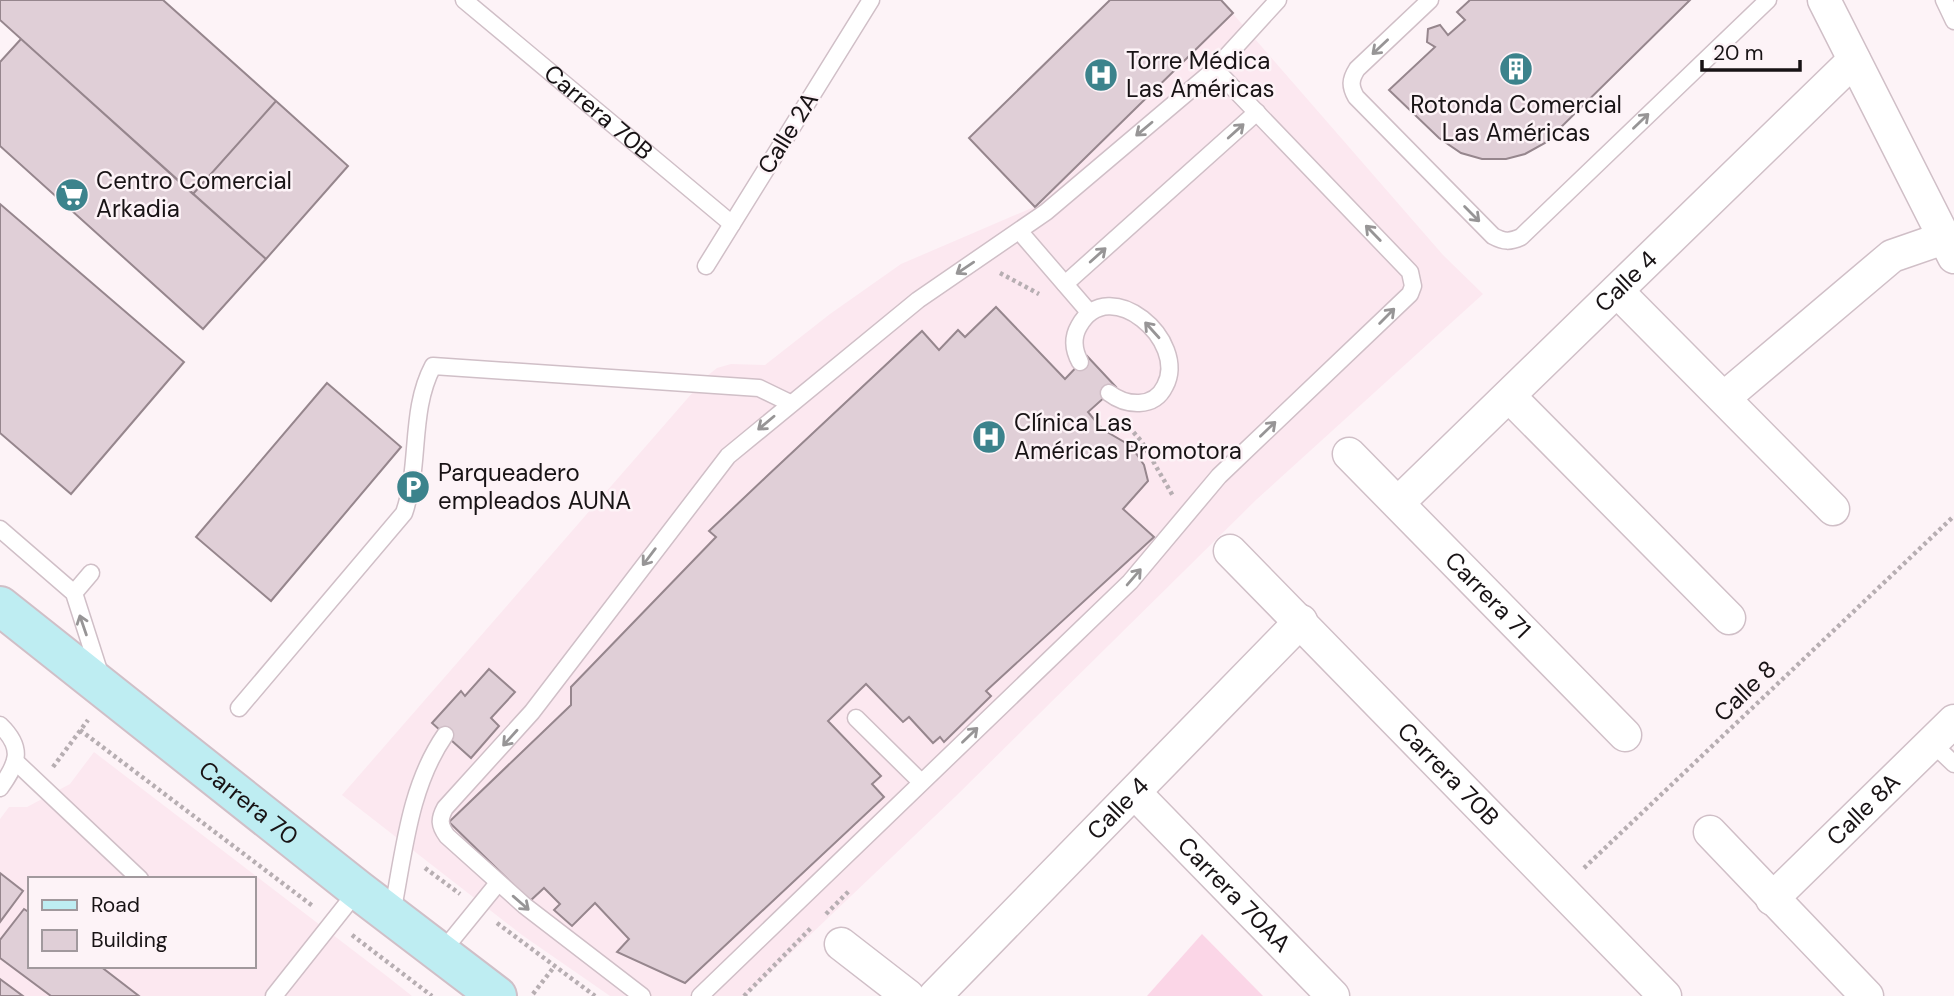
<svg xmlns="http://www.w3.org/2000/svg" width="1954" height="996" font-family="'DM Sans',sans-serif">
	<rect width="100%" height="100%" fill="#fdf3f7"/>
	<!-- built -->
	<path fill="#fce8f0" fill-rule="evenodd" d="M1110 0H1221L1443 255 1483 294 1257 499 955 797 746 996H610L522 935 342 795 707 376 717 368 731 364 765 365 830 314 901 264 1034 207 969 138Z
		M94 752 388 977 412 996H0V819L9 807H27L70 784ZM30 879H254V966H30Z"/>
	<!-- green -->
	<path fill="#fbd6e7" d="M1202 934 1263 996H1147Z"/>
	<!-- building -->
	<path fill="#e0cfd7" stroke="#96868d" stroke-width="2" d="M0 0H163L276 101 193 194 0 20Z
		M1110 0H1221L1233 13 1035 207 969 138Z
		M1470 0H1690L1545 143 1525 154 1506 159H1482L1461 153 1439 138 1389 90 1435 47 1427 42 1428 29 1440 25 1448 35 1465 20 1457 12Z
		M21 39 266 259 203 329 0 146V62Z
		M276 101 348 166 266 259 193 194Z
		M0 204 184 362 71 494 0 433Z
		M996 307 1065 379 1087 356 1116 387 1088 412 1102 429 1131 446 1144 465 1148 481 1123 509 1154 537 986 691 991 696 944 742 940 737 933 743 909 717 903 722 866 684 828 721 881 776 872 784 884 797 685 983 617 952 629 939 595 903 572 926 554 910 560 904 544 888 530 901 449 822 571 705V687L716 537 709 531 766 477 922 331 939 350 958 330 965 337Z
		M327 383 401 447 271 601 196 537Z
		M489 669 515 692 491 718 499 726 471 758 432 723 461 691 465 696Z
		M0 873 23 891 0 922Z
		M24 909 30 913V966H100L139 996H51L0 958V940Z
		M0 979 23 996H0Z"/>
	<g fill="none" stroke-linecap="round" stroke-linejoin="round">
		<!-- service casing -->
		<g stroke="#d0bfc7" stroke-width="19">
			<g id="service">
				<path id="s1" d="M464 0 732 224"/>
				<path d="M1430 0 1357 69C1350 80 1350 86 1356 97L1493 236C1504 242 1510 242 1521 237L1768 0"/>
				<path d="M1944 0 1954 21"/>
				<path d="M1020 232 1089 312"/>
				<path d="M706 266 871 0"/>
				<path d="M1065 284 1257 112"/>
				<path d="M1080 362C1074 351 1072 338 1079 326 1109 272 1189 341 1165 386 1154 409 1126 406 1109 393"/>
				<path d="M0 529 74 593 100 674"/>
				<path d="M74 593 91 573"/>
				<path d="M239 708 404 513C421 465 409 411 433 366L759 388 790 403"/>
				<path d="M856 718 921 782"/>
				<path d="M0 725C24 748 18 763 0 788"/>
				<path d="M1931 742 1954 764"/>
				<path d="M15 761 140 879"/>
				<path d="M392 914C404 853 409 787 445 735"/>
				<path d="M441 953 498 883"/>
				<path d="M274 996 358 890"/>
				<path d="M642 996 525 906 447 836C439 825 439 819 445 808L532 712 728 456 918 300 1046 212 1215 69 1278 0"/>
				<path d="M700 996 1130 582 1219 476 1410 294 1413 286 1410 272 1215 69"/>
			</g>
		</g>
		<!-- minor casing -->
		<g stroke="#d0bfc7" stroke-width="35">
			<g id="minor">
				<path d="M1824 0 1954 257"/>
				<path d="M1617 291 1833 509"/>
				<path d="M1509 396 1729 618"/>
				<path d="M1724 398 1892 256 1944 238"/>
				<path id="s2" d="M1349 454 1625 735"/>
				<path id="s3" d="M1398 503 1854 60"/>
				<path id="s4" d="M1230 551 1665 996"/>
				<path id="s5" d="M1135 793 1333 996"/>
				<path d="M1710 832 1867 996"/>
				<path id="s6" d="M1772 899 1954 721"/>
				<path d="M841 944 908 996"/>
				<path id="s7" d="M935 996 1301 621"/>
			</g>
		</g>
		<!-- secondary casing -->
		<g stroke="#d0bfc7" stroke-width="42">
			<g id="secondary">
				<path id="s8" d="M0 606 358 890 497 996"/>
			</g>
		</g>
		<!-- path -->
		<path stroke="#b7aeb2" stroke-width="4.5" stroke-dasharray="3.5 3.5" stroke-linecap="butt" d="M1000 273 1039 294
			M1129 427 1142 442 1173 496
			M80 730 314 907
			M53 767 88 720
			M425 868 460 894
			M1584 868 1954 516
			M826 914 850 890
			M497 923 595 996
			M352 935 432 996
			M533 994 554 967
			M744 996 812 927"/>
		<!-- service -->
		<use href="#service" stroke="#fff" stroke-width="16"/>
		<!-- minor -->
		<use href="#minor" stroke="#fff" stroke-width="32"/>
		<!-- secondary -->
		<use href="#secondary" stroke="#beedf2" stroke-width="38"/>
	</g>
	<!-- one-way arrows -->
	<defs><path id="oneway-shaft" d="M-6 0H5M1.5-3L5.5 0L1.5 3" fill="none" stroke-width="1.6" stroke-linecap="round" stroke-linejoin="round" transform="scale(1.75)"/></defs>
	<g stroke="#979596">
		<use href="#oneway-shaft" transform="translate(1380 47) rotate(137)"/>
		<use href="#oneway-shaft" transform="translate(1641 121) rotate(-44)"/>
		<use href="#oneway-shaft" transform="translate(1144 129) rotate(140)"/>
		<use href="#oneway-shaft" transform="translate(1236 131) rotate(-42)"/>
		<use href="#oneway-shaft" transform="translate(1472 214) rotate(45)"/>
		<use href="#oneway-shaft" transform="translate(1373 233) rotate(-134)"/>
		<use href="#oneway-shaft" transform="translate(1098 255) rotate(-42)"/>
		<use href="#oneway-shaft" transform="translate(965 268) rotate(146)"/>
		<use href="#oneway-shaft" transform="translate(1387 316) rotate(-45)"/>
		<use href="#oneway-shaft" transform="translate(1152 330) rotate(-132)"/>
		<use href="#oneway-shaft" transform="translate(766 423) rotate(140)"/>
		<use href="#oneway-shaft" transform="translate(1268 429) rotate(-44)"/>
		<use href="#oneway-shaft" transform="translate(649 557) rotate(127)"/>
		<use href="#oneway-shaft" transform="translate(1134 577) rotate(-49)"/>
		<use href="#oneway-shaft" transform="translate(83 625) rotate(-109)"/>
		<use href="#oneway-shaft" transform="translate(970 735) rotate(-44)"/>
		<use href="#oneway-shaft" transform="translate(510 738) rotate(132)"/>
		<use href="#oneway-shaft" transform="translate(521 903) rotate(41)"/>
	</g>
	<!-- icons -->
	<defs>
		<g id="building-disc" transform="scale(1.75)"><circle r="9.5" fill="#3c838c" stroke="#fdf3f7"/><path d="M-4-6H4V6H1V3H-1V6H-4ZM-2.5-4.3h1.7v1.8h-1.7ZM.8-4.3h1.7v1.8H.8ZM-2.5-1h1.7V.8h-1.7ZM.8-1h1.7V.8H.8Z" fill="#fff"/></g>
		<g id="hospital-disc" transform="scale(1.75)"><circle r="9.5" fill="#3c838c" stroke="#fdf3f7"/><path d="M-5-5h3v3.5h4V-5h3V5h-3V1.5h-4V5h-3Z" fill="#fff"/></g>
		<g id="supermarket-disc" transform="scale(1.75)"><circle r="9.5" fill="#3c838c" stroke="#fdf3f7"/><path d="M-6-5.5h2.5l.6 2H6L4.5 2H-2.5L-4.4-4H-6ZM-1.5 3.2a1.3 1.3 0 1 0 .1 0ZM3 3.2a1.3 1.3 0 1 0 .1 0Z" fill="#fff"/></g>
		<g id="parking-disc" transform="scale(1.75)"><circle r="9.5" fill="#3c838c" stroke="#fdf3f7"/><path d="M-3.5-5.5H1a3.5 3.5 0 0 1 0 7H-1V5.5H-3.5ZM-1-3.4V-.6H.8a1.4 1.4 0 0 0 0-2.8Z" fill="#fff"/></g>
	</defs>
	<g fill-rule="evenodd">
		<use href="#building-disc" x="1516" y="69"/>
		<use href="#hospital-disc" x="1101" y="75"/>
		<use href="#supermarket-disc" x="72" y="195"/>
		<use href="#hospital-disc" x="989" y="437"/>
		<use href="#parking-disc" x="413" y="487"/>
	</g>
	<g text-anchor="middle" stroke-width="5" stroke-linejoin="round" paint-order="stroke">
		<!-- poi labels -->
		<g font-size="24" fill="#181315" stroke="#fdf3f7" text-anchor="start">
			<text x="1126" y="69">Torre Médica<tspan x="1126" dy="28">Las Américas</tspan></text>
			<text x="1516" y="113" text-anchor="middle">Rotonda Comercial<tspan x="1516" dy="28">Las Américas</tspan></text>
			<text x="96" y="189">Centro Comercial<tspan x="96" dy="28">Arkadia</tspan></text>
			<text x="1014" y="431">Clínica Las<tspan x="1014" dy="28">Américas Promotora</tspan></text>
			<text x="438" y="481">Parqueadero<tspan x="438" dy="28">empleados AUNA</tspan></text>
		</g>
		<!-- street labels -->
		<g font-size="24" fill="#181315" stroke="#fdf3f7">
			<text dy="8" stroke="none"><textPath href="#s1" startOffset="175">Carrera 70B</textPath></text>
			<text transform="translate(788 133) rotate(-58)" y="8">Calle 2A</text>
			<text dy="8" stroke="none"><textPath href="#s3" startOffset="318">Calle 4</textPath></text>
			<text dy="8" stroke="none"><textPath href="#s2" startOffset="198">Carrera 71</textPath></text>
			<text transform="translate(1745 691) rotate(-44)" y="8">Calle 8</text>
			<text dy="8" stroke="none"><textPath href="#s4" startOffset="312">Carrera 70B</textPath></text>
			<text dy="8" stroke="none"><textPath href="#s8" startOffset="317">Carrera 70</textPath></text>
			<text dy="8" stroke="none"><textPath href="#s7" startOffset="262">Calle 4</textPath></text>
			<text dy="8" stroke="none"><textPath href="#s6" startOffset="128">Calle 8A</textPath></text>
			<text dy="8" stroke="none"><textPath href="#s5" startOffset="142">Carrera 70AA</textPath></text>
		</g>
	</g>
	<!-- legend -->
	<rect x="28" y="877" width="228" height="91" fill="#fdf3f7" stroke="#a1999d" stroke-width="2"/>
	<rect x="42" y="900" width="35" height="10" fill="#beedf2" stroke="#a1999d" stroke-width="2"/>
	<text x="91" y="912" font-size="21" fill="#181315">Road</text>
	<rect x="42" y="930" width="35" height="21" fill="#e0cfd7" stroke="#a1999d" stroke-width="2"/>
	<text x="91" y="947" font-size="21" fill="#181315">Building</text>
	<!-- scale -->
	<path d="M1702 60v10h98v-10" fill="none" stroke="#181315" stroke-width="3.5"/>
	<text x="1713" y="60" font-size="21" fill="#181315" stroke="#fdf3f7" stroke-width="5" paint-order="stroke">20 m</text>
</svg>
